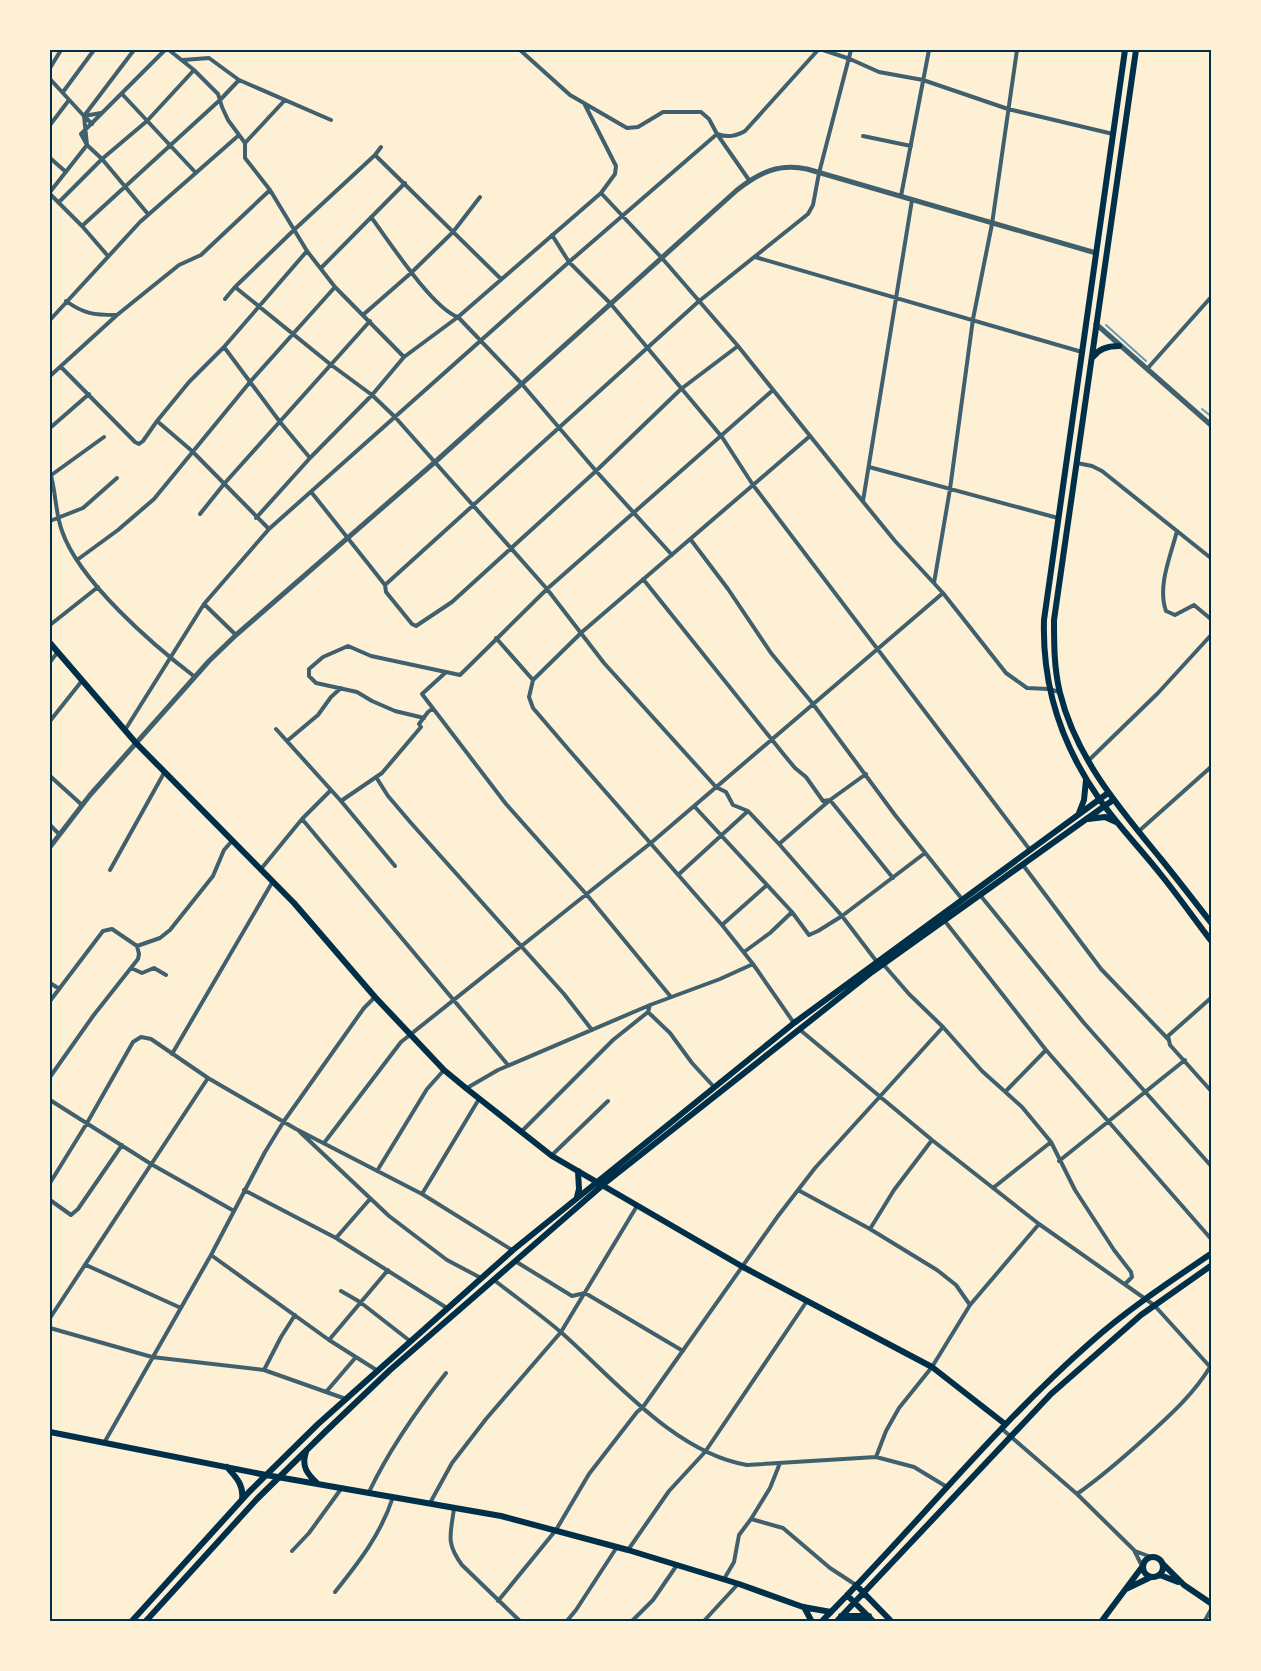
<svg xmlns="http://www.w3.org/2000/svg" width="1261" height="1671" font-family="'Source Sans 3',sans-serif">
	<rect width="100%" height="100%" fill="#fdf0d5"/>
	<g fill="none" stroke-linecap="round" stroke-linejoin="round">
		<!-- stream -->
		<path stroke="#669bbc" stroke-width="2" d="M1106 325 1146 361
			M1202 409 1212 417"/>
		<!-- minor -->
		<path stroke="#3f606c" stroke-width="4" d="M169 50 194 70 218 94 222 107 228 120 245 143V158L270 190 307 251 335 287 404 357
			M823 50 850 59 879 72 923 80 1008 109 1113 134
			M183 60 209 58 239 80 331 120
			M50 68 61 50
			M50 79 84 116
			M63 92 94 50
			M123 95 196 173
			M92 124 84 116 134 50
			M50 125 69 100
			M863 136 911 146
			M245 143 285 100
			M375 155 381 147
			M50 158 66 172
			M749 180 717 134C728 138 736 136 745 131L818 50
			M50 192 87 145 84 116 101 113
			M601 193 661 257 738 346 847 482 895 541 943 593 1006 673 1027 688 1049 689 1059 692
			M50 194 82 226 108 256
			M901 196 929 50
			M59 202 102 159 147 121 194 70
			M148 214 102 159 87 145 81 134 165 50
			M371 217C389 241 432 308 458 317L521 383 596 471 672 555
			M82 226 221 99 239 80
			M552 235 569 262 610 303 722 437 753 485 1030 850
			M755 257 1082 352
			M321 268 405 183
			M235 287 330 364 372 395 395 417 547 589 604 663 716 787 726 792 733 805 748 811 779 844 842 916 877 962
			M225 299 235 287 295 229 375 155 501 279
			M66 301C84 314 94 315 116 315
			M364 314 411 273 453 232 480 197
			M50 320 140 222 239 135
			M224 347 280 422 310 458
			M61 367 135 442 139 444 143 441 157 421 189 382 224 347 307 251
			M1147 369 1212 296
			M50 376 117 315 179 265 201 255 270 190
			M157 421 192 451 269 529
			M50 428 89 394
			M1077 463 1092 466 1102 471 1212 559
			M869 467 1058 518
			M50 472C56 491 55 512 62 531 79 581 153 645 195 677
			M50 476 104 437
			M312 493 385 585 386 592 412 624 416 626 452 602 596 471 681 389 738 346
			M863 501 912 200
			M200 514 224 484 370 321
			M256 518 310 458 372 395 404 357 458 317 601 193 615 174 616 166 584 103
			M50 521 83 508 117 478
			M1177 531C1171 555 1157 586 1166 611L1175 615 1194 605 1212 620
			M691 540 728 589 771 653 813 704 895 815 962 899
			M77 560 118 530 154 499 250 382 335 287
			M643 579 785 756 795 768 806 777 823 801 830 800 893 878
			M934 583 950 489 973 319 992 224 1017 50
			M385 585 698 302 808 214 813 205 819 173 851 50
			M204 604 236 635
			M50 625 98 587
			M496 638 533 680
			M50 662 57 653
			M445 673 422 694 506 804 587 895 671 997
			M424 718 395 711 372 701 357 692 316 683 309 676V669L323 657 348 646 371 656 460 675 547 589 773 390
			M50 721 81 682
			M276 729 341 801 395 866
			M125 730 204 604 269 529 569 262 717 134 709 119 701 112H663L638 127 627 128 570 95 520 50
			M287 741 318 715 331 697 341 688
			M1088 761 1158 693 1212 634
			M50 776 82 805
			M376 777 388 796 411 823 564 994 592 1030
			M341 801 382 773 421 727 419 724 428 712 432 709
			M694 806 792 912 809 935 818 931 842 916 925 853
			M302 819 508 1065
			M50 825 59 834
			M1139 831 1212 766
			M779 844 830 800 866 774
			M1023 865 1101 969 1168 1039
			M261 869 302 819 331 790
			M110 870 164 773
			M678 875 748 811
			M980 895 1084 1023 1212 1167
			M944 920 1046 1050 1212 1240
			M722 925 767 885
			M137 946 160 938 170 930 213 876 224 850 232 841
			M744 952 770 933 792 912
			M883 964 909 994 943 1027 982 1071 1022 1107 1051 1142 1075 1190 1114 1250 1131 1272 1132 1277 1125 1284
			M131 968 142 973 154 968 166 975
			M50 983 58 988
			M1212 997 1168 1036 1170 1045 1212 1092
			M50 1001 103 931 112 929 137 946 139 954 138 959 93 1016 50 1077
			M648 1012 670 1033 692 1063 714 1087
			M794 1023 753 964 722 925 569 750 533 708 529 697 533 680 582 632 810 436
			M799 1029 932 1140 1039 1224 1154 1305 1212 1369
			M172 1054 273 881
			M467 1088 498 1070 650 1005 720 979 753 964
			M1006 1091 1046 1050
			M50 1100 151 1164 234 1211
			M300 1132 389 1216 447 1260 481 1278
			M521 1132 613 1040 648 1012 650 1005
			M324 1143 401 1042 652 842 943 593
			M552 1155 608 1101
			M1059 1161 1185 1060
			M377 1171 427 1089 444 1070
			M50 1183 87 1123 133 1042 141 1037 151 1039 208 1078 296 1129 422 1194 512 1250
			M993 1188 1051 1142
			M244 1190 336 1238 447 1308
			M798 1190 870 1229 937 1270 956 1285 970 1305
			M422 1194 479 1099
			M50 1200 71 1215 78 1209 122 1145
			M870 1229 894 1190 932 1140
			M336 1238 370 1199
			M211 1255 329 1340 378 1371
			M515 1261 572 1296 585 1293 683 1351
			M86 1265 181 1308
			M494 1280C517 1298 541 1315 563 1334 615 1380 675 1453 747 1465L876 1457 914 1467 947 1487
			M341 1291 360 1302 410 1341
			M50 1318 208 1078
			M50 1328 152 1357 264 1370 346 1399
			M329 1340 388 1270
			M264 1370 281 1337 295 1315
			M326 1392 356 1357
			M1002 1429 1077 1494 1134 1550 1142 1566
			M104 1443 211 1255 265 1152 284 1121 364 1008 375 997
			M876 1457 886 1431 899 1408 932 1367 970 1305 1039 1224
			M369 1492C390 1448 416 1411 446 1373
			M1077 1494C1101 1477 1123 1458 1145 1438 1169 1416 1193 1395 1210 1367
			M430 1503 452 1463 486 1419 561 1332 637 1206
			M454 1508C451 1534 445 1542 462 1565L521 1622
			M751 1519 783 1528 830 1568 856 1585
			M628 1550 669 1491 705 1452 807 1301
			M292 1551 309 1533 341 1489
			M1135 1551 1151 1557
			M724 1579 734 1562 739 1535 751 1519 770 1488 780 1463
			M335 1592C359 1562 381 1534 393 1497
			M498 1601 556 1530 589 1474 637 1412 643 1407 778 1216 815 1168 943 1027
			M566 1622 576 1610 617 1547
			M631 1622 653 1600 677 1565
			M703 1622 738 1584
			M1204 1622 1212 1608"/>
		<!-- tertiary -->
		<path stroke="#3f606c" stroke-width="5" d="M1096 324 1212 426
			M50 847 90 795 209 661 236 635 435 462 737 190C759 173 778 163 807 169L1096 253"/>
		<!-- secondary -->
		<path stroke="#003049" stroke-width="6" d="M50 643 136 743 294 903 375 997 444 1070 467 1089 552 1156 743 1267 932 1367 1005 1424"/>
		<!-- primary -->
		<path stroke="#003049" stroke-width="6" d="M1125 50 1044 620C1042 685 1061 744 1098 797 1117 825 1141 849 1162 876 1179 897 1195 920 1212 942
			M1136 50 1054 620C1054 644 1054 669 1060 693 1076 758 1120 809 1161 859 1178 880 1195 902 1212 924
			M1093 357C1099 348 1108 346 1119 346
			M1079 813 1084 800 1086 780
			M1088 819 1105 817 1116 822
			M577 1197 579 1189 578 1171
			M50 1432 266 1475 501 1516 628 1550 739 1584 803 1607 831 1612
			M306 1452C301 1466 307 1474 318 1484
			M227 1467C236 1477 244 1485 242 1499
			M1143 1567a10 10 0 1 1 20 0a10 10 0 1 1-20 0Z
			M1163 1564 1184 1585 1212 1604
			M1160 1575 1178 1582
			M856 1585 892 1622
			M1126 1589 1151 1577
			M847 1595 874 1622
			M804 1607 812 1622
			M841 1616H869
			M131 1622 249 1492 318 1424 513 1250 794 1023 1108 793
			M145 1622 257 1499 325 1432 390 1370 605 1183 872 972 1113 800
			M821 1622C913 1530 993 1428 1091 1342 1128 1309 1171 1281 1212 1253
			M836 1622 1051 1394 1141 1315 1212 1265
			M1101 1622 1142 1567"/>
	</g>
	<!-- border -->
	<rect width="1261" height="1671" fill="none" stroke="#fdf0d5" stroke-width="102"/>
	<rect x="51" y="51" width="1159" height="1569" fill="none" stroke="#003049" stroke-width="2"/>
</svg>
